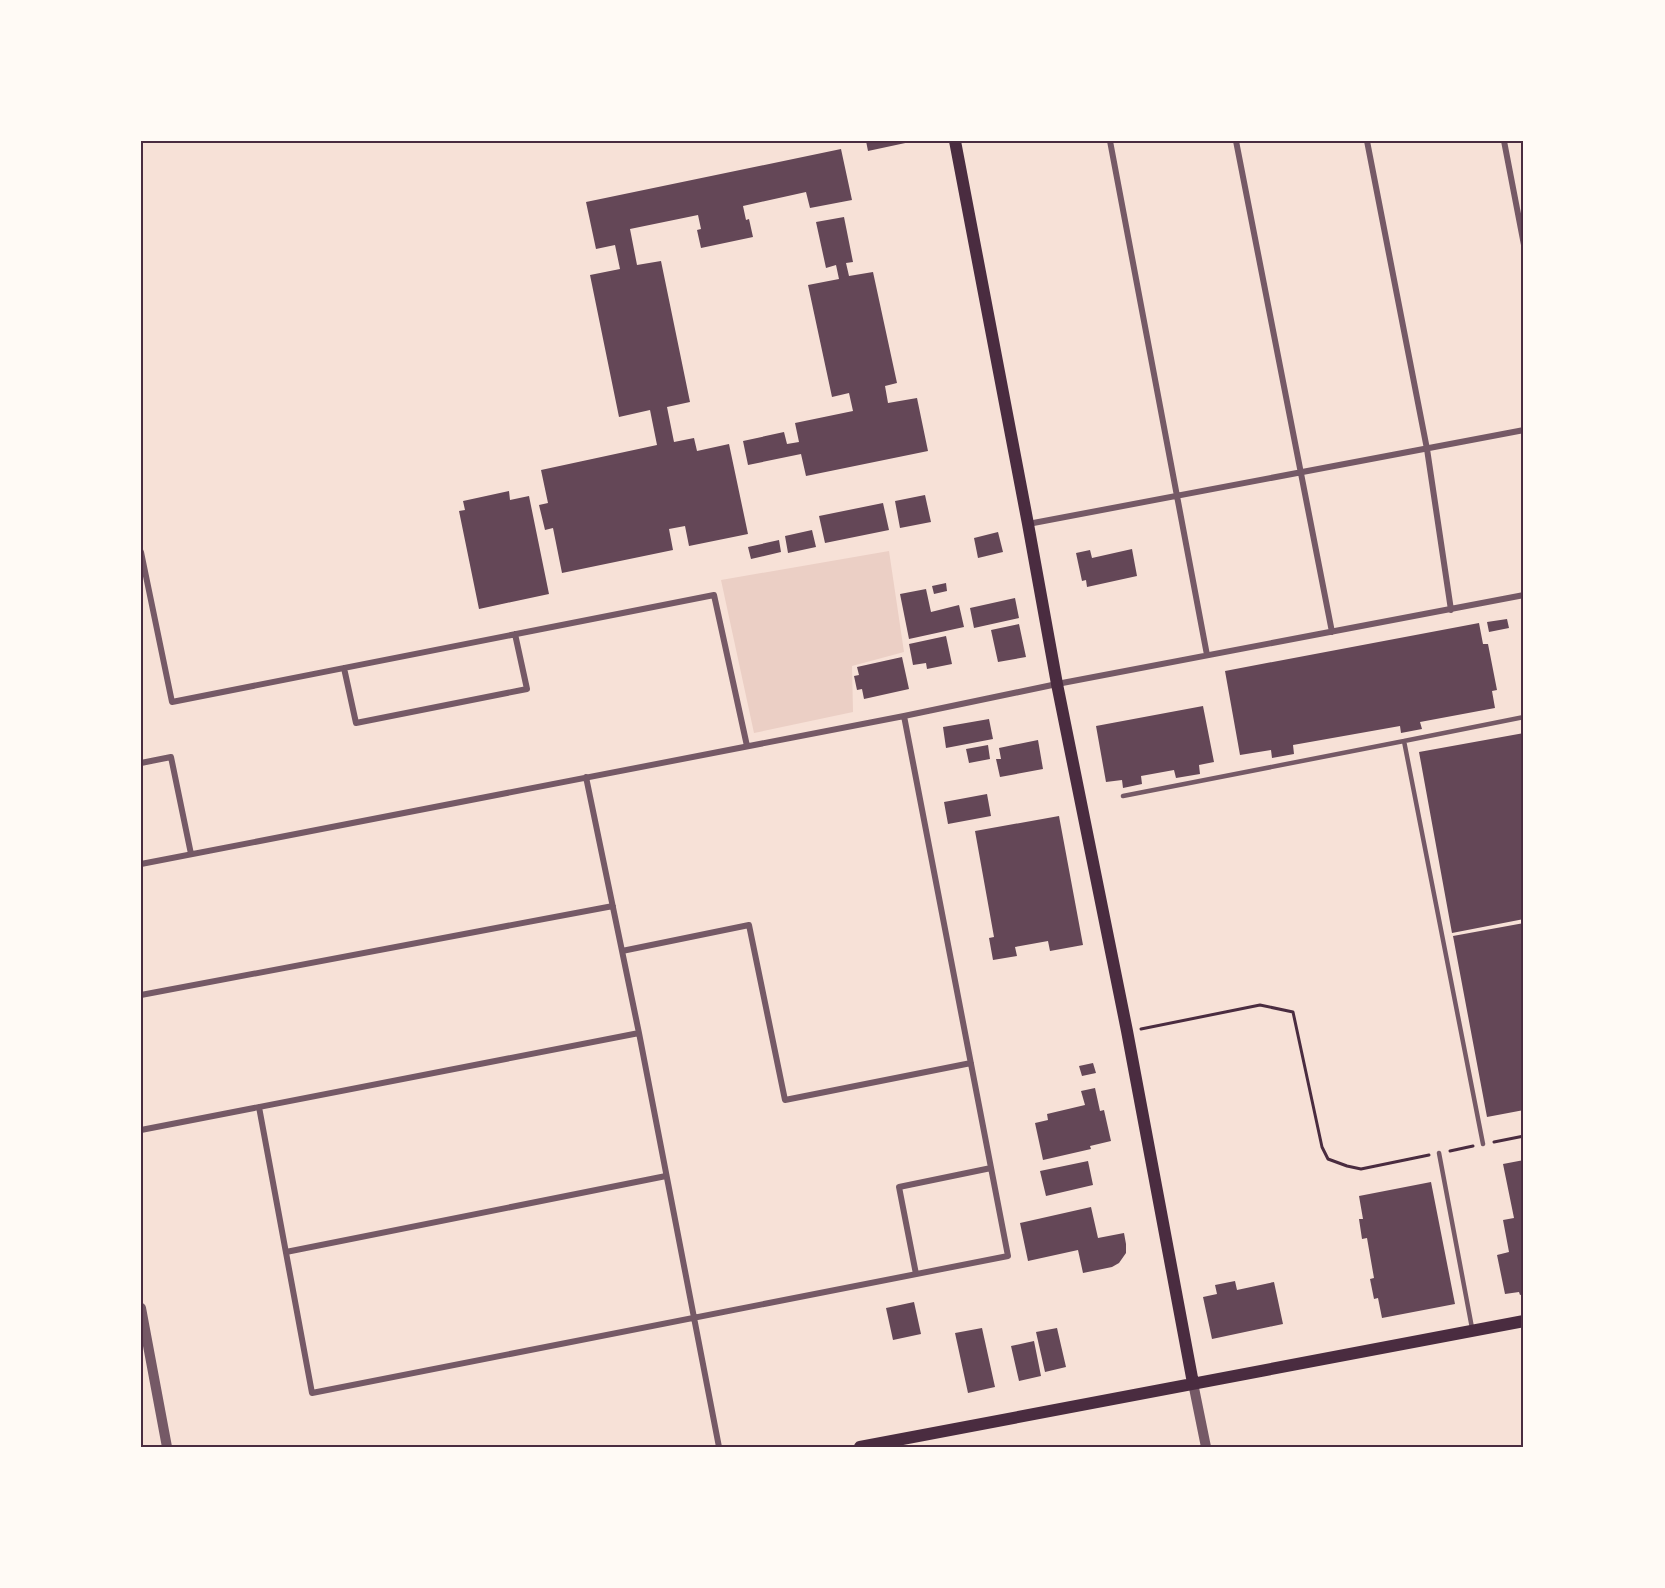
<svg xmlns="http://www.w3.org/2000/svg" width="1665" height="1588" font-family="Helvetica,sans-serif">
	<rect width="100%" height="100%" fill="#f7e1d7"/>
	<!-- green -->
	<path fill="#ebcfc5" d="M889 551 904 652 852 666 853 712 754 733 721 580Z"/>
	<!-- building -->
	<path fill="#644757" d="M866 141H910V142L868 151Z
		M841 149 852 200 810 208 806 192 743 206 746 220 749 219 753 237 701 248 697 230 701 229 698 215 630 229 637 265 661 261 690 402 667 407 674 442 694 438 697 451 729 444 748 534 689 546 685 526 669 529 673 550 562 573 553 528 545 530 539 505 548 503 541 470 657 445 650 410 619 417 590 275 620 269 615 245 596 249 586 202Z
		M844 217 853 262 846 263 849 276 873 272 897 383 885 386 888 403 917 398 928 451 806 476 801 454 748 465 743 441 784 432 787 444 799 442 795 423 853 411 849 393 832 397 808 285 839 279 836 265 826 268 816 222Z
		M509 491 510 500 529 496 549 594 479 609 459 511 465 510 463 501Z
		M925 495 931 522 900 528 895 501Z
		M883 503 889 530 825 543 819 516Z
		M812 530 816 547 788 553 785 536Z
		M998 532 1003 552 978 558 974 538Z
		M779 540 781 552 751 559 748 547Z
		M1132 549 1137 576 1087 587 1086 580 1082 581 1076 553 1090 550 1092 558Z
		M946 583 947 591 934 594 932 586Z
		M926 589 931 612 959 605 964 627 909 639 900 594Z
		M1015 598 1019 618 974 628 970 608Z
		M1507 619 1509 628 1489 632 1487 622Z
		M1479 623 1483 644H1488L1497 690 1492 691 1495 708 1420 722 1422 729 1401 733 1400 726 1293 745 1294 754 1272 758 1271 750 1240 755 1225 671Z
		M1019 624 1026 657 998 662 991 630Z
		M946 636 952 664 927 669 926 663 913 665 909 644Z
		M902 657 909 689 864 699 862 689 857 690 854 676 859 675 857 667Z
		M1203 706 1214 762 1199 765 1200 774 1176 778 1174 770 1141 776 1142 784 1123 788 1122 780 1106 782 1096 726Z
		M989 719 993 739 946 748 943 727Z
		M1524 733V919L1452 933 1419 752Z
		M1038 740 1043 769 1000 777 996 759H1001L999 748Z
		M988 745 990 759 969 763 966 749Z
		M987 794 991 816 948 824 944 802Z
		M1059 816 1083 945 1050 951 1048 941 1015 947 1017 956 993 960 989 938 994 937 975 831Z
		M1524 923V1110L1487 1117 1453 936Z
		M1093 1063 1096 1073 1082 1076 1079 1066Z
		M1095 1088 1100 1111 1104 1110 1111 1141 1090 1146 1091 1149 1043 1160 1035 1123 1048 1120 1047 1114 1085 1105 1081 1091Z
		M1524 1160V1294L1520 1295 1519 1292 1505 1294 1497 1255 1509 1252 1503 1220 1514 1218 1503 1164Z
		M1088 1161 1093 1185 1046 1196 1040 1171Z
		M1431 1182 1455 1304 1382 1318 1378 1298 1374 1299 1370 1279 1374 1278 1367 1238 1362 1239 1359 1219H1363L1359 1196Z
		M1091 1207 1098 1238 1124 1233 1126 1244V1253L1119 1263 1112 1267 1083 1273 1078 1250 1028 1261 1020 1223Z
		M1235 1281 1237 1290 1274 1282 1283 1324 1212 1339 1203 1297 1217 1294 1215 1285Z
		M914 1302 921 1334 893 1340 886 1308Z
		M982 1328 995 1387 968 1393 955 1333Z
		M1057 1328 1066 1367 1045 1372 1036 1332Z
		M1034 1341 1041 1376 1019 1381 1011 1346Z"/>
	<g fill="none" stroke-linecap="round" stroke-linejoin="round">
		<!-- path -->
		<path stroke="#4a2c40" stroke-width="3" d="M1141 1029 1260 1005 1293 1012 1322 1147 1328 1159 1347 1166 1361 1169 1429 1155
			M1494 1142 1524 1136
			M1450 1151 1473 1146"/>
		<!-- service -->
		<path stroke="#755966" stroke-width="4.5" d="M1123 796 1404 741
			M1483 1144 1404 741 1524 717
			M1439 1153 1472 1328"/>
		<!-- minor -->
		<path stroke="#755966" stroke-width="6" d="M1110 141 1207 655
			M1236 141 1332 632
			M1367 141 1427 449 1451 610
			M1504 141 1524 245
			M1028 524 1524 430
			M141 552 172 702 714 595 747 746
			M344 668 356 723 527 689 515 634
			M141 763 171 757 191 854
			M586 777 639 1033 719 1447
			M141 864 904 716 1057 684 1524 595
			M622 951 749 925 785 1100 971 1063
			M141 995 613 906
			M259 1107 312 1393 1008 1256 904 716
			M141 1130 639 1033
			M286 1252 666 1176
			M916 1274 899 1187 991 1168"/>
		<!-- tertiary -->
		<path stroke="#755966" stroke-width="10" d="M141 1308 167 1447
			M1193 1383 1206 1447"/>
		<!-- secondary -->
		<path stroke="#4a2c40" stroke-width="12" d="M955 141 1028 524 1057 684 1127 1031 1193 1383
			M860 1447 1524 1321"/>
	</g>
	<!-- border -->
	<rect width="1665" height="1588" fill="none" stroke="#fffaf5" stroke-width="285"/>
	<rect x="142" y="142" width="1380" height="1304" fill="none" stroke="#4a2c40" stroke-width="2"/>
</svg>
